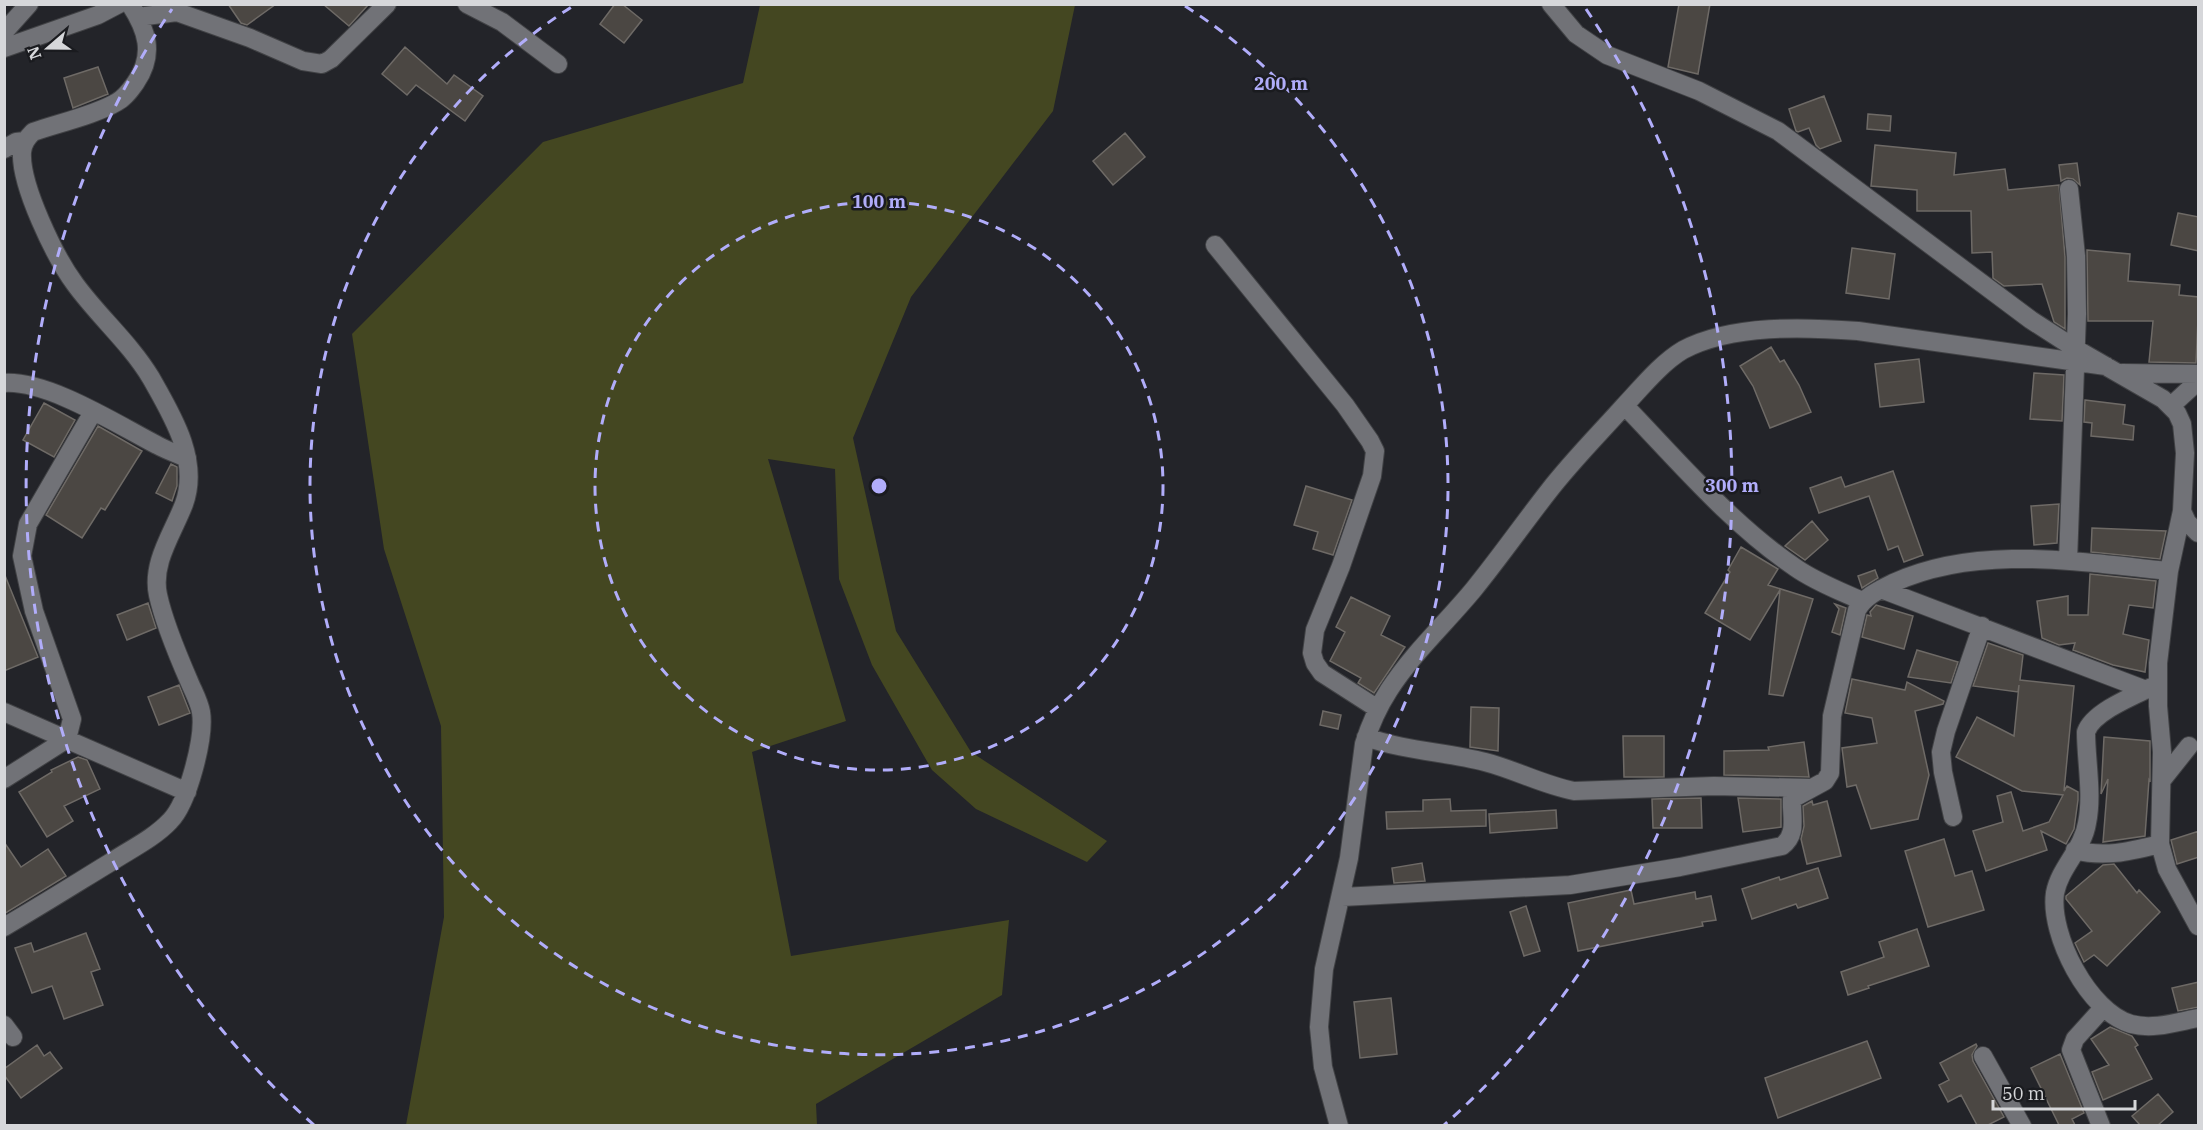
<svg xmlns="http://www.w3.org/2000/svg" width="2203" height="1130" font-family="'IBM Plex Serif',serif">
	<rect width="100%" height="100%" fill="#232429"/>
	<!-- green -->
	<path fill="#444721" d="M760 5H1075L1053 111 911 297 853 438 896 631 971 752 1107 841 1087 862 976 809 932 770 872 665 839 579 835 469 768 459 846 721 752 752 791 956 1009 920 1002 995 816 1104 817 1125H406L444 917 441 726 384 549 352 334 543 142 743 83Z"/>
	<!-- building -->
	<path fill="#4b4743" stroke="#6e6a66" stroke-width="1.5" d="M228 4H276L247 25 241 23Z
		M323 4H369L349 26Z
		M615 4H622L642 20 624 43 600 24Z
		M1679 4H1710L1698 74 1668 67Z
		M405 47 447 84 454 75 483 96 465 121 416 85 407 95 382 74Z
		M98 67 108 94 73 108 64 78Z
		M1824 96 1841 141 1820 149 1816 145 1809 128 1798 132 1796 131 1789 109Z
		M1868 114 1891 116 1890 131 1867 129Z
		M1125 133 1145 157 1113 185 1093 161Z
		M1875 145 1956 153 1954 175 2005 169 2008 190 2059 185 2065 257V329L2054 322 2042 284 2004 286 1993 278 1992 252 1972 253 1971 211H1917V190L1871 186Z
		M2077 163 2080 185 2073 179 2067 178 2061 181 2059 165Z
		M2178 213 2199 217V251L2171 245Z
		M1852 248 1895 254 1889 299 1846 293Z
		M2087 250 2130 254 2128 281 2180 285 2179 295 2199 297 2196 363 2149 362 2153 321H2088Z
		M1771 347 1780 362 1784 360 1799 385 1811 412 1770 428 1753 386 1740 366Z
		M1919 359 1924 402 1880 407 1875 364Z
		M2034 373 2064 375 2062 421 2030 419Z
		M2085 400 2125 405 2123 424 2134 426 2133 440 2091 436 2092 423 2084 422Z
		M44 403 75 420 54 457 23 440Z
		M98 426 142 451 105 510 101 508 82 538 46 515Z
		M171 464 177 467V486L172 501 156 493Z
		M1893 471 1923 555 1904 562 1898 546 1888 550 1869 496 1819 513 1810 488 1841 477 1845 487Z
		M1306 486 1352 500 1333 555 1313 549 1318 532 1294 525Z
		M2059 504 2057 543 2034 545 2031 506Z
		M1812 521 1828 540 1805 560 1785 546Z
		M2092 528 2166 531 2160 559 2091 552Z
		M1741 547 1778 569 1768 585 1813 599 1783 696 1769 694 1780 590 1750 640 1705 613 1730 572 1728 570Z
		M1875 570 1878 578 1862 588 1858 576Z
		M4 573 38 657 4 671Z
		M2090 574 2156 581 2153 608 2129 605 2123 634 2149 640 2145 672 2113 665 2073 650 2075 643 2059 645 2042 638 2037 601 2068 596V615H2088Z
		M1351 597 1390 616 1381 635 1405 647 1374 693 1358 683 1361 678 1330 661 1345 632 1336 627Z
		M148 603 156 628 127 640 117 615Z
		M1835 604 1846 608 1840 635 1832 632 1839 609Z
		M1876 605 1913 616 1904 649 1862 637 1867 615 1871 616 1870 612Z
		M1988 643 2023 655 2020 680 2074 686 2064 791 2067 786 2078 792V800L2074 829 2066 844 2041 831 2047 850 1986 871 1973 831 2003 822 1997 796 2011 792 2023 831 2049 822 2063 795 2022 791 1956 757 1977 717 2014 736 2019 685 2018 692 1973 686Z
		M1917 650 1958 662 1951 683 1908 677Z
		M1852 679 1905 690 1907 682 1944 701 1943 704 1915 711 1929 775 1918 819 1871 829 1856 785 1847 787 1842 748 1877 743 1872 718 1845 713Z
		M179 685 190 713 159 725 148 697Z
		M1471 707 1499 708 1498 751 1470 747Z
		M1323 711 1341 715 1338 729 1320 725Z
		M1623 736H1664V777H1624Z
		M2104 737 2150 741V782L2149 780 2145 836 2103 842 2108 779 2101 794Z
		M1804 742 1809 777 1724 775V751L1769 750 1768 747Z
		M78 757 87 760 100 789 64 806 73 821 47 837 19 792 52 772 51 770Z
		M1701 798 1702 828H1653L1652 799Z
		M1738 798 1781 799V827L1743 832Z
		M1450 799 1451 811 1486 810V826L1387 829 1386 812 1423 811V800Z
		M1812 801 1813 805 1827 801 1841 856 1807 864 1801 839 1804 826 1803 806Z
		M1556 810 1557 828 1490 833 1489 814Z
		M2199 831V857L2177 864 2171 840Z
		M1944 839 1955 876 1972 871 1984 910 1928 927 1905 851Z
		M4 842 21 867 48 849 66 876 4 914Z
		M1422 863 1425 881 1394 883 1392 868Z
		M2114 864 2137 893 2139 890 2160 912 2107 966 2094 955 2084 962 2075 943 2092 931 2066 899V896L2103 865Z
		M1818 868 1828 898 1798 908 1796 904 1752 919 1742 889 1779 877 1780 880Z
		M1631 890 1634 904 1695 892 1696 899 1711 896 1716 920 1702 922 1703 926 1578 951 1568 903Z
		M1526 906 1540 951 1524 956 1510 912Z
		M1917 929 1929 966 1868 986 1869 988 1848 995 1841 972 1884 957 1879 942Z
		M86 933 100 969 91 972 103 1005 64 1019 52 986 32 993 15 948 31 943 34 952Z
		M2199 982V1007L2178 1011 2172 988Z
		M1391 998 1397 1054 1360 1058 1354 1002Z
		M2110 1027 2132 1036 2138 1045 2135 1047 2152 1079 2103 1100 2092 1072 2109 1065 2091 1039Z
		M1867 1041 1881 1078 1778 1118 1765 1078Z
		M1976 1044 1977 1046 1972 1055 1973 1061 2004 1117 1988 1125H1977L1961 1095 1948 1102 1939 1085 1949 1080 1940 1063Z
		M37 1045 44 1056 50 1052 62 1068 21 1098 4 1075V1069Z
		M2060 1054 2084 1113 2072 1119 2075 1125H2059L2031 1068Z
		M2158 1094 2173 1112 2158 1125H2140L2132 1116Z"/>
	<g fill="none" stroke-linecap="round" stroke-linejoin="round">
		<!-- minor casing -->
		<g stroke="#414245" stroke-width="20">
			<path id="minor" d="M467 4 502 22 558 64
				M1551 4 1576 34 1607 55 1699 91 1778 131 2031 320 2076 349 2163 399 2177 413 2182 424 2185 453 2182 511 2187 522 2198 533
				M138 17 177 12 250 38 303 61 322 64 331 59 387 4
				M4 32 29 4
				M4 48 98 15 119 4
				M4 149 16 142 25 141
				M1215 245 1345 405 1370 441 1375 451 1372 476 1341 566 1315 630 1312 653 1315 663 1322 673 1378 709
				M2122 373 2198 374
				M4 383C48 380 118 425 157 445 166 450 177 454 187 458
				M1625 406C1678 461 1732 525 1796 568 1816 582 1840 591 1862 601
				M2171 406 2198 381
				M2182 511 2169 571 2158 663V706L2162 752 2160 844 2167 869 2198 926
				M2068 561 2077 314 2076 256 2069 189
				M1881 589 2146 690
				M2158 684C2138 694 2093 711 2086 732 2086 761 2093 794 2087 823 2083 849 2060 867 2055 893 2049 935 2089 1012 2131 1024 2153 1030 2177 1022 2198 1018
				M4 712 187 792
				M1366 737C1405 751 1446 752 1485 762 1516 770 1543 785 1574 791L1714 786 1809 788
				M4 779 67 739 72 719 34 611 22 556 28 524 93 412
				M2162 780 2189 746
				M1953 817 1943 772 1941 752 1946 731 1982 626
				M2075 850C2105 858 2131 851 2160 844
				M1342 897 1570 885 1680 867 1782 846C1798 834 1791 817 1792 799L1825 781 1830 773 1832 716 1857 610C1865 596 1879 590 1893 583 1978 544 2079 562 2169 571
				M4 927C40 906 75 884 111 862 131 849 154 838 170 821 188 803 205 737 201 712 199 701 193 691 189 681 179 658 163 618 158 595 151 563 173 533 184 504 200 460 172 415 151 378 130 343 99 317 75 284 55 257 20 185 22 152 23 143 27 138 33 132 59 123 95 115 117 102 126 97 131 89 136 82 155 54 147 30 130 4
				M4 1025 13 1037
				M1983 1056 2022 1126
				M1339 1126 1323 1067 1319 1027 1324 969 1349 858 1364 744C1370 725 1378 707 1389 690 1413 653 1446 623 1474 589 1500 557 1523 524 1548 492 1571 462 1599 434 1624 406 1641 388 1661 363 1683 350 1732 324 1805 327 1858 331L2106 366
				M2101 1126 2071 1050 2075 1039 2103 1008"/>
		</g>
		<!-- minor -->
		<use href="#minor" stroke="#717277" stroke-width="18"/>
	</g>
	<!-- distance rings -->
	<g fill="none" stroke="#b1adfa" stroke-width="3" stroke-dasharray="10 8">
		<circle cx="879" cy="486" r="284"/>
		<path d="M1185 6A569 569 0 1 1 573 6"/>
		<path d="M314 1125A853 853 0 0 1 172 9M1586 9A853 853 0 0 1 1444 1125"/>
	</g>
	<circle cx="879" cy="486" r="9" fill="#b1adfa" stroke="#1a1b1f" stroke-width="3"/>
	<g font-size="18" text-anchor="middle" font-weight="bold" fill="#b1adfa" stroke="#1a1b1f" stroke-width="5" stroke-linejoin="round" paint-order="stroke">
		<text x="1281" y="90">200 m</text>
		<text x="879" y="208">100 m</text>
		<text x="1732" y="492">300 m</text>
	</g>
	<!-- border -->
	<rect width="2203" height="1130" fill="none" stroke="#d6d7da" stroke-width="12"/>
	<!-- north arrow -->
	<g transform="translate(48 48) rotate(250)" stroke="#1a1b1f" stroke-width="4.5" paint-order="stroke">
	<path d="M0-4.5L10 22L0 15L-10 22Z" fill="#d6d7da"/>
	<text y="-9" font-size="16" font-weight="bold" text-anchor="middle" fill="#d6d7da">N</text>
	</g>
	<!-- scale -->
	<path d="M1993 1100v9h142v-9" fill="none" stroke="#d6d7da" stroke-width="3"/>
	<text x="2002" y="1100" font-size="18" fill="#d6d7da" stroke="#1a1b1f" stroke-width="4.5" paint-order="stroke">50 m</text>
</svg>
